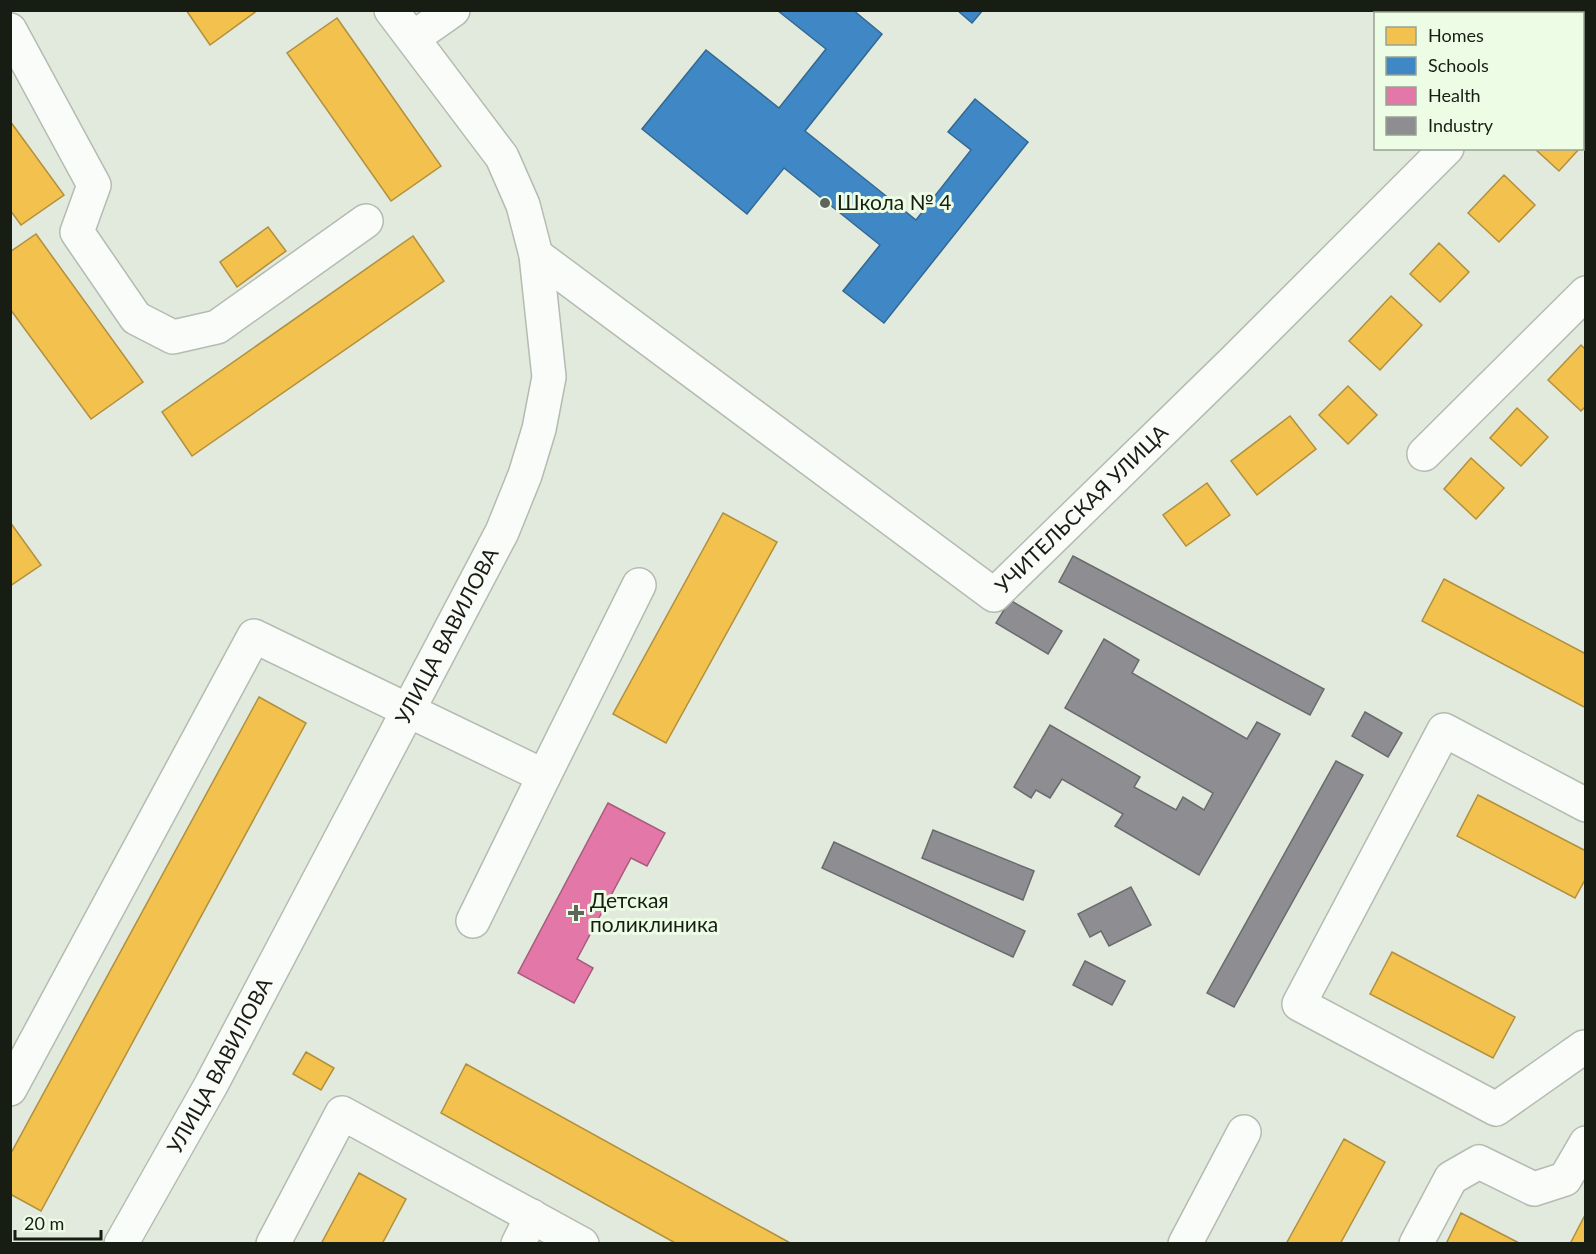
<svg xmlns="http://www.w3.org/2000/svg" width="1596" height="1254" font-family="Lato,sans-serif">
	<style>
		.homes { fill: #f2c14e; stroke: #b1903d; stroke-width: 1.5 }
		.schools { fill: #3f88c5; stroke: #336890; stroke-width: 1.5 }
		.health { fill: #e377a8; stroke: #a65c7c; stroke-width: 1.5 }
		.industry { fill: #8d8d92; stroke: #6a6b6c; stroke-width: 1.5 }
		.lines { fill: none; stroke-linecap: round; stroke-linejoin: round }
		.minor-casing { stroke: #b4bcb1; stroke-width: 36 }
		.minor { stroke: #fafcfa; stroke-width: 33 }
		.poi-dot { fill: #5e655a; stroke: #edfde5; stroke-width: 2 }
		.labels { text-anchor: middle; stroke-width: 6; stroke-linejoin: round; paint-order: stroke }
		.poi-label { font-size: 21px; fill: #181d14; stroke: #edfde5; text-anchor: start }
		.street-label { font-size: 21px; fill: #181d14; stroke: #edfde5 }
	</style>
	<rect width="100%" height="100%" fill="#e1eadd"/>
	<path class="homes" d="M186 10H258L210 45Z
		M337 18 441 166 391 201 287 53Z
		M10 121 64 195 21 225 10 210Z
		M1534 148H1580L1559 171Z
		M1504 175 1535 205 1499 242 1468 213Z
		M268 227 286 251 237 287 220 262Z
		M36 234 143 382 91 419 10 309V252Z
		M413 236 444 281 192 456 162 412Z
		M1439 243 1469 272 1440 302 1410 274Z
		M1391 296 1422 325 1380 370 1349 341Z
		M1581 345 1586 350V406L1581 411 1548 380Z
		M1348 386 1377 415 1348 444 1319 415Z
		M1517 408 1548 437 1521 466 1490 438Z
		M1290 416 1316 449 1257 495 1231 461Z
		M1471 458 1504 488 1476 519 1444 489Z
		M1207 483 1230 515 1186 546 1163 515Z
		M723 513 777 542 666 743 613 714Z
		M10 522 41 565 10 586Z
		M1444 579 1586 654V708L1422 621Z
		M259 697 306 723 41 1211 10 1194V1155Z
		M1478 795 1586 851V878L1575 898 1457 836Z
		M1392 952 1515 1017 1493 1058 1370 994Z
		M306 1052 334 1068 321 1090 293 1074Z
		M466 1064 792 1244H677L441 1113Z
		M1344 1139 1385 1162 1340 1244H1286Z
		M359 1173 406 1199 382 1244H321Z
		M1461 1213 1521 1244H1446Z
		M1586 1213V1244H1570Z"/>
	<path class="schools" d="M777 10H853L882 34 805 131 916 220 971 150 948 132 975 99 1028 142 884 323 843 291 880 245 784 168 747 214 642 129 706 50 779 108 826 49Z
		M957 10H983L972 23Z"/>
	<path class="health" d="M608 803 665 833 647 866 631 858 577 959 593 968 574 1003 518 973Z"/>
	<path class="industry" d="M1073 556 1324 689 1310 715 1059 582Z
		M1010 600 1062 631 1048 654 996 623Z
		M1104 639 1139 660 1132 673 1247 739 1257 722 1280 734 1199 875 1115 826 1123 814 1062 779 1050 798 1036 790 1031 798 1014 787 1050 725 1140 777 1134 787 1176 810 1183 797 1204 810 1213 793 1065 708Z
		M1365 712 1402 733 1388 757 1352 736Z
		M1336 761 1363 775 1234 1007 1207 993Z
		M933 830 1034 871 1023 900 922 858Z
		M834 842 1025 931 1013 957 822 868Z
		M1131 887 1151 925 1109 946 1101 931 1090 937 1078 914Z
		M1085 961 1125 981 1112 1005 1073 985Z"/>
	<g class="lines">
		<defs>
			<g id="minor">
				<path d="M1582 14 1585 10"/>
				<path d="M10 30 94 185 77 232 136 318 173 337 217 327 366 221"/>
				<path d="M413 38 453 10"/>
				<path id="s1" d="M536 255 994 595 1235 360 1447 148"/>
				<path d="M1424 454 1586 293"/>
				<path d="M544 776 639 585"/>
				<path d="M1584 1047 1496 1109 1299 1004 1444 730 1586 805"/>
				<path d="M10 1089 254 636 544 776 473 921"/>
				<path id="s2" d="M121 1244 211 1085 502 532 525 475 539 429 549 377 536 255 523 205 502 157 391 10"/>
				<path d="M273 1244 342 1113 582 1244"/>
				<path d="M518 1244 532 1216"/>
				<path d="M1185 1244 1244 1132"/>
				<path d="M1416 1244 1451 1178 1479 1162 1534 1189 1565 1179 1586 1143"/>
			</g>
		</defs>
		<use href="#minor" class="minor-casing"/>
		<use href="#minor" class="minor"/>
	</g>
	<g class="poi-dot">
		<circle cx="825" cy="203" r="6"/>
		<path d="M573 904h6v6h6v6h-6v6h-6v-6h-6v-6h6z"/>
	</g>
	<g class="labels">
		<g class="poi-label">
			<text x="837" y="210">Школа № 4</text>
			<text x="590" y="908">Детская<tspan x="590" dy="24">поликлиника</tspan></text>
		</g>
		<g class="street-label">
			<text dy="7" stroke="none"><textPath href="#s1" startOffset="693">УЧИТЕЛЬСКАЯ УЛИЦА</textPath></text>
			<text dy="7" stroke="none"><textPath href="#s2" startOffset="690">УЛИЦА ВАВИЛОВА</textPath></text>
			<text dy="7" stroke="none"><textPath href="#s2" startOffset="204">УЛИЦА ВАВИЛОВА</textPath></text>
		</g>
	</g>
	<rect width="1596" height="1254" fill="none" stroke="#181d14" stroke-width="24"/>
	<rect x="1374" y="12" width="210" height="138" fill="#edfde5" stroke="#98a391" stroke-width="1.5"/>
	<rect x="1386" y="27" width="30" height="18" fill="#f2c14e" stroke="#98a391" stroke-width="1.5"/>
	<text x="1428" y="42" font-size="18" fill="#181d14">Homes</text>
	<rect x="1386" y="57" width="30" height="18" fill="#3f88c5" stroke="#98a391" stroke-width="1.5"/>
	<text x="1428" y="72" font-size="18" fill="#181d14">Schools</text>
	<rect x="1386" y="87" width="30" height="18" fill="#e377a8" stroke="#98a391" stroke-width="1.5"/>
	<text x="1428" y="102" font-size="18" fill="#181d14">Health</text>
	<rect x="1386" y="117" width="30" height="18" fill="#8d8d92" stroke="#98a391" stroke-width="1.5"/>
	<text x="1428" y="132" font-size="18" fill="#181d14">Industry</text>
	<path d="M15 1230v9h86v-9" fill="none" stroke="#181d14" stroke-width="3"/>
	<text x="24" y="1230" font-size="18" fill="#181d14" stroke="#edfde5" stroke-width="4.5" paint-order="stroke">20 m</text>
</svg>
